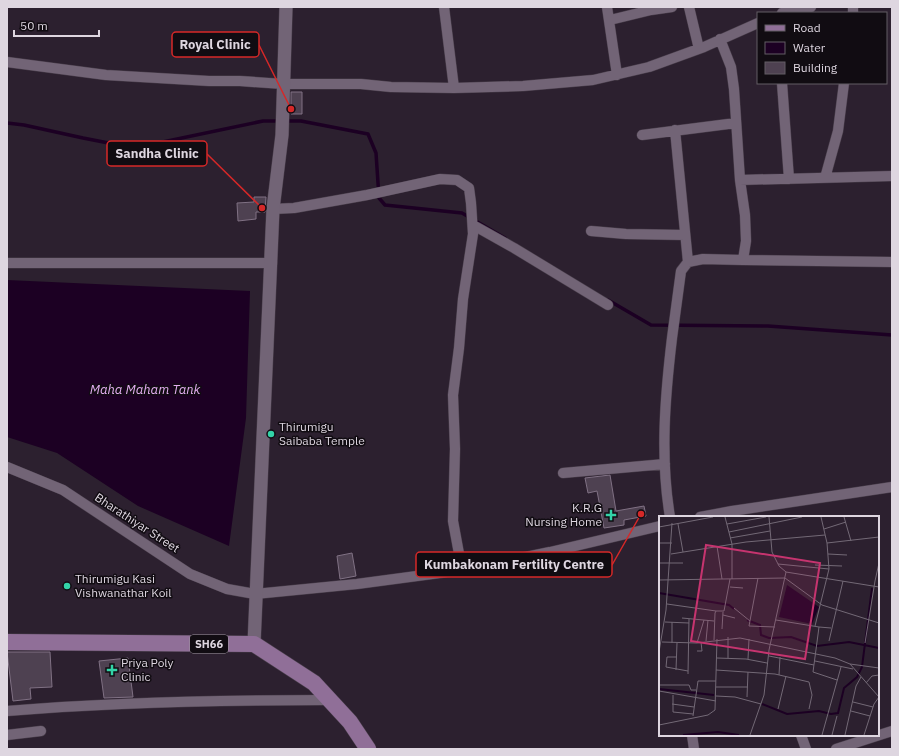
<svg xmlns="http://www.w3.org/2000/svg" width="899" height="756" font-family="'IBM Plex Sans',sans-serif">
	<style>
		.water { fill: #1c0023 }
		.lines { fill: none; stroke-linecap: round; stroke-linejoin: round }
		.stream { stroke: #1c0023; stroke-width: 3.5 }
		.building { fill: #4e4151; stroke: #807184 }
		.minor-casing { stroke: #493e4b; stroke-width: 11 }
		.tertiary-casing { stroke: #493e4b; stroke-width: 14 }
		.primary-casing { stroke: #493e4b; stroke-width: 17 }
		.minor { stroke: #726476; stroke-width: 10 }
		.tertiary { stroke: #726476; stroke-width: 13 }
		.primary { stroke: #906f98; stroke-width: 16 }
		.poi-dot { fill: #33d4a8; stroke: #110c12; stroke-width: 1.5 }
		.labels { text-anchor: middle; stroke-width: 3; stroke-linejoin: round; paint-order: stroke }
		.shield { fill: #110c12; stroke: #a099a2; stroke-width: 1 }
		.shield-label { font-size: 11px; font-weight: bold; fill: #ded6e0 }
		.poi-label { font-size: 12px; fill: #ded6e0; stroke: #110c12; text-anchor: start }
		.street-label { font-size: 12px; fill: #ded6e0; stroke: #110c12 }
		.water-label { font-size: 13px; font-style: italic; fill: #e4adf2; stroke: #110c12 }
		.inset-river { fill: none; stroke: #1c0023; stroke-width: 2 }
		.inset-road { fill: none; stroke: #736976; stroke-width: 1 }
		.view { fill: #c6346f; fill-opacity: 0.15; stroke: #c6346f; stroke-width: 2 }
		.inset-edge { fill: none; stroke: #ded6e0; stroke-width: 2 }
		.leader { fill: none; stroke: #d62828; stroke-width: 1.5 }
		.callout-dot { fill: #d62828; stroke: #110c12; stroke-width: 1.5 }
		.callout { fill: #110c12; stroke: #d62828; stroke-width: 1.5 }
		.callout-label { font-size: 13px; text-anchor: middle; font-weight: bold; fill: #ded6e0 }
	</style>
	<rect width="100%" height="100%" fill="#2c202f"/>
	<path class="water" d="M7 280 250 291 246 418 229 546 138 506 57 453 7 437Z"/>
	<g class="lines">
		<path class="stream" d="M285 121H301L368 134 376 153 379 198 385 205 462 213 505 238
			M7 123 24 125 83 138 134 148 263 121H279
			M608 300 651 325 768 326 892 335"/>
	</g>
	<path class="building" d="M291 92H302V114H291Z
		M254 197H266L265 212H256V219L238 221 237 203 254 202Z
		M610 475 616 511 644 506 646 516 624 520V525L604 528 597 491 588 493 585 478Z
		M352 553 356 576 340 579 337 556Z
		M7 652H50L52 687 30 688 31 699 13 701Z
		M128 658 133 697 104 698 99 661Z"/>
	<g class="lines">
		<defs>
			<path id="minor" d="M444 7 454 88
				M607 7 617 75
				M689 7 699 49
				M853 7V13
				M782 13 811 7
				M610 20 651 10 672 7
				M7 62 106 75 209 81H240L283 84H361L391 87 454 88 523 86 593 80 649 67 704 47 758 23
				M782 83 789 179
				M675 130 688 262
				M642 135 736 123
				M825 178 838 131 844 83
				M740 180 892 176
				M273 209 294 208 367 195 440 179 457 180 469 188 471 203 473 234 463 299 459 348 453 395 455 449 453 521 462 570
				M473 225 514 248 608 305
				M591 231 626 234 685 235
				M743 260 892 262
				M7 263H272
				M7 467 63 490 190 574 227 589 255 594 357 584 462 570 550 552 660 526
				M563 473 665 464
				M670 517C660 457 665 397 672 338 675 316 678 293 681 271L688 262 703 259 743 260 746 241 745 215 740 180 734 89 731 67 720 39
				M700 517 732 511 892 487
				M7 711C114 702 222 700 330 700
				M7 735 41 731
				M692 735 694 749
				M801 735 806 749
				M836 749 892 731"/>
			<path id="tertiary" d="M254 644 273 209 282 135 286 7"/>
			<path id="primary" d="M7 642 254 644 314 683 350 722 368 749"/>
		</defs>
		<use href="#minor" class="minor-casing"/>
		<use href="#tertiary" class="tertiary-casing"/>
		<use href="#primary" class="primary-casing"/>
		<use href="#minor" class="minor"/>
		<use href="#tertiary" class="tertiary"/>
		<use href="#primary" class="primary"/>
	</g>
	<g class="poi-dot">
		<circle cx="271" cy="434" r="4"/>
		<path d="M609 509h4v4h4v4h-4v4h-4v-4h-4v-4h4z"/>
		<circle cx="67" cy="586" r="4"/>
		<path d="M110 664h4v4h4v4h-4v4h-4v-4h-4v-4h4z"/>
	</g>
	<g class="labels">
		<rect class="shield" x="190" y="635" width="38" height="18" rx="3"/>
		<g class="shield-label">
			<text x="209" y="648">SH66</text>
		</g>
		<g class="poi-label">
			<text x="279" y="431">Thirumigu<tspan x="279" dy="14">Saibaba Temple</tspan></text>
			<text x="602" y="512" text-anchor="end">K.R.G<tspan x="602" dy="14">Nursing Home</tspan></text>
			<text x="75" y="583">Thirumigu Kasi<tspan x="75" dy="14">Vishwanathar Koil</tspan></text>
			<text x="121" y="667">Priya Poly<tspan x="121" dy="14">Clinic</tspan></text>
		</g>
		<g class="street-label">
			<text transform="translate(137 523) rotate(33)" y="4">Bharathiyar Street</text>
		</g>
		<g class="water-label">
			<text x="145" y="394">Maha Maham Tank</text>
		</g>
	</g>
	<g transform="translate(659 516)">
		<rect width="220" height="220" fill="#2c202f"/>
		<path d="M128 69 160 91 153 108 120 101Z" fill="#1c0023"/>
		<path class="inset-river" d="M0 77 70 89 75 93M88 104 101 109 102 119 110 122 132 121 158 130 190 126 220 132M0 173 55 179M103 188 128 198 160 195 172 198 179 197 185 172 198 161 203 151 213 72M24 219 59 216 80 219"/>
		<path class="inset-road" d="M66 1 73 28V63M110 1 113 36 120 50 127 56 220 71M185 1 192 25M19 8 24 36M68 8 107 1M0 11 54 1M165 13 187 6M70 16 143 1M71 22 111 15M0 27H13M168 27 220 21M58 30 63 63M12 38 87 26 166 19M169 38 188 39M0 47H24M119 48 170 53M156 49 183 50M99 62 90 110 116 111M0 64 126 62 163 89 220 107M216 65 220 47M71 71 84 72M8 88 57 95M75 92 91 105M64 99 76 102M23 102 55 105M117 104 160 111 154 156 178 164M6 106 30 107M156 110 170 53 168 27 162 1M160 111 172 112M63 113 64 96M55 124 56 97 57 95H65L71 63M47 125 49 104M170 125 184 65M3 126 38 127 81 122 176 142 191 148 220 181M13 127V106M38 127 45 104M206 127 216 65M38 135H43L42 126M0 136 7 94 13 7M110 140 155 149M18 141H8L7 151 29 155M58 142 87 143 108 147M69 142V121M89 143 90 123M156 145 194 153M191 148 220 152M17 154 18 127M57 154 116 158 150 166 153 179 150 193M29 158 30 103M120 159 121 141M207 167 213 160 220 159M0 169H30L32 174H37M57 171H89M0 175 57 185M14 179V196L34 198M57 180 76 181 102 188M88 181 89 156M194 186 214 191M13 188 35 191M119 193 127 160M192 195 211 200M34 200 39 165H57M0 209 49 199 56 194 58 123M91 219 105 179 110 134 127 56M163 219 182 151M173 219 178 200M186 219 197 170 202 161M205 219 215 188 220 181"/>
		<path class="view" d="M47 29 161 47 146 143 32 125Z"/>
		<rect width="220" height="220" class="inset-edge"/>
	</g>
	<path class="leader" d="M291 109L259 45M262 208L207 154M641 514L612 565"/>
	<g class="callout-dot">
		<circle cx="291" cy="109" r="4"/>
		<circle cx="262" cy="208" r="4"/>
		<circle cx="641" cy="514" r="4"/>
	</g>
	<g class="callout">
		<rect x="172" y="32" width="87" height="25" rx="4"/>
		<rect x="107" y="141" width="100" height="25" rx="4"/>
		<rect x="416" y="552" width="196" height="25" rx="4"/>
	</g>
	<g class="callout-label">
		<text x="215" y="49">Royal Clinic</text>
		<text x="157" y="158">Sandha Clinic</text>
		<text x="514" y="569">Kumbakonam Fertility Centre</text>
	</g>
	<rect width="899" height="756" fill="none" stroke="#ded6e0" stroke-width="16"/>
	<rect x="757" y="12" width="130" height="72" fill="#110c12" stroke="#635d64"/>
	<rect x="765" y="25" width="20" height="6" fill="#906f98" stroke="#635d64"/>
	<text x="793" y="32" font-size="12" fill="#ded6e0">Road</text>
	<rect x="765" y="42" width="20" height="12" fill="#1c0023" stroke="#635d64"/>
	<text x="793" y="52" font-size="12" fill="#ded6e0">Water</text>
	<rect x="765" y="62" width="20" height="12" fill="#4e4151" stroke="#635d64"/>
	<text x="793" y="72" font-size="12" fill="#ded6e0">Building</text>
	<path d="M14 30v6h85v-6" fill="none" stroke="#ded6e0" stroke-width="2"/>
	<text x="20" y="30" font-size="12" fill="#ded6e0" stroke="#110c12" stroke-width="3" paint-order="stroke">50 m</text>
</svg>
